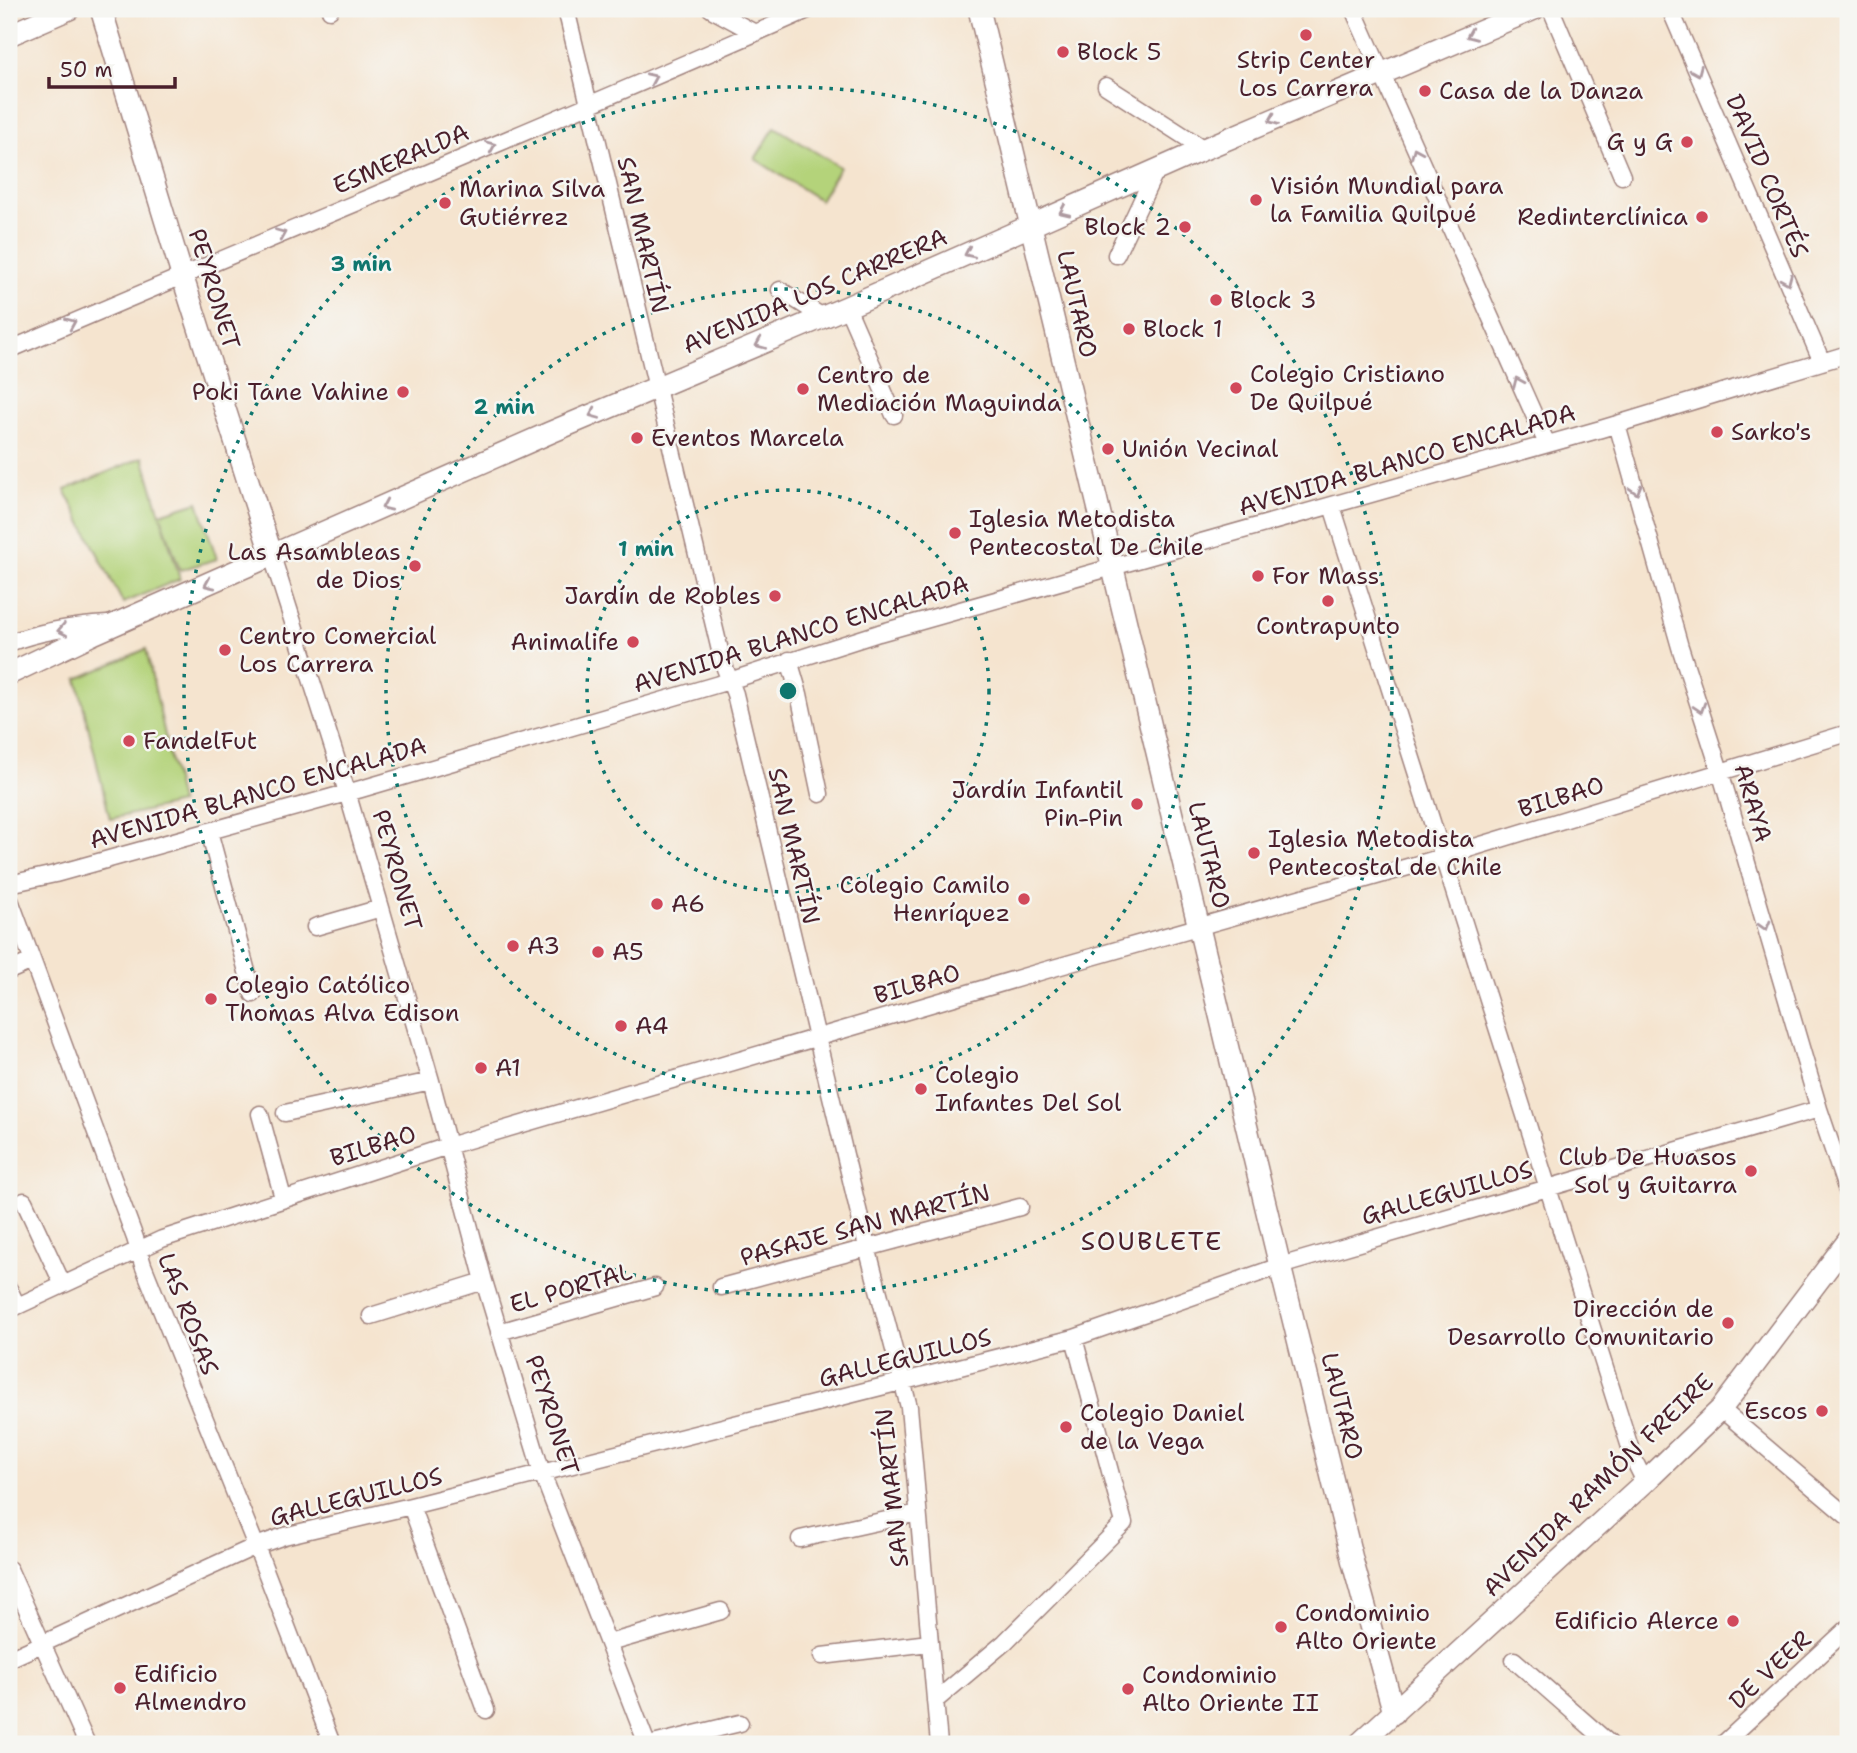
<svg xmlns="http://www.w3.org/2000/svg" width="1857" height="1753" font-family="'Shantell Sans',sans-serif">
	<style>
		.green { fill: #b4d37a; stroke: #7f7952; stroke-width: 2 }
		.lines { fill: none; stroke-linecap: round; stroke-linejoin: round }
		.minor-casing { stroke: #a0827d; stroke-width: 19 }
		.major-casing { stroke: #a0827d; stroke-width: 24 }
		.minor { stroke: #fff; stroke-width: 16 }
		.major { stroke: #fff; stroke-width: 21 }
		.oneway { stroke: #ae9aa0 }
		.ring { fill: none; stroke: #0f766e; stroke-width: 3.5; stroke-dasharray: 3.5 7 }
		.poi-dot { fill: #d1495b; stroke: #f6f6f2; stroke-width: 2.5 }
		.labels { text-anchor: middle; stroke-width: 5; stroke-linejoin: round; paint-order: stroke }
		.poi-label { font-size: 24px; fill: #4a1f2b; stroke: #f6f6f2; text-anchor: start }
		.street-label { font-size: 24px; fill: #4a1f2b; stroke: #f6f6f2 }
		.neighbourhood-label { font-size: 26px; letter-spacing: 2px; fill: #4a1f2b; stroke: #f6f6f2 }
		.centre { fill: #0f766e; stroke: #f6f6f2; stroke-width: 3.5 }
		.ring-label { font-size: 21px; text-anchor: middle; font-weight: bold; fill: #0f766e; stroke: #f6f6f2; stroke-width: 5; stroke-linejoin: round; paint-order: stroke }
	</style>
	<rect width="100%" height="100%" fill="#f6f6f2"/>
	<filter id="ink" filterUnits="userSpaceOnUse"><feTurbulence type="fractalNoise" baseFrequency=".0143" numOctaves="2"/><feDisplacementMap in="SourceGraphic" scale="14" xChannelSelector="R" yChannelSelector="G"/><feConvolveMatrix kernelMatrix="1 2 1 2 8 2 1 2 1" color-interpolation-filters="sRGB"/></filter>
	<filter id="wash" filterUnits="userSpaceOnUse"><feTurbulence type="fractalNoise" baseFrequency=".00686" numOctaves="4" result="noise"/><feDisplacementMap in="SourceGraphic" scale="28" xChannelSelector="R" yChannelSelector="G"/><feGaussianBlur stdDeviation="1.57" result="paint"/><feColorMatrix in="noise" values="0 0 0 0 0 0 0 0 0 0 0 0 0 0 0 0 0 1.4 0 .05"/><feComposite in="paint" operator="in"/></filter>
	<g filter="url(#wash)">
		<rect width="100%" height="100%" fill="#f5e4cf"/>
		<path class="green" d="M775 127 840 167 820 200 755 159Z
			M143 457 160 514 198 502 217 559 180 570 161 516 180 579 123 603 65 490Z
			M146 649 180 803 110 819 77 679Z"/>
	</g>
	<g filter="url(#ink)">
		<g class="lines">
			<defs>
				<path id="minor" d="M330 9V10
					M566 9 723 663 735 694 867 1247 909 1407 939 1744
					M711 9 755 33
					M1353 9 1547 444
					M1551 9 1622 176
					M1670 9 1822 362
					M1106 86 1204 149
					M1116 255 1156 170
					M780 290 823 317
					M847 307 894 415
					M9 350C275 235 544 127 810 9
					M1617 424 1680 647 1720 771 1819 1109 1848 1194
					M1332 506 1634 1460 1645 1482
					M272 556 347 792 381 908 431 1081 484 1281 542 1473 647 1744
					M9 643C40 631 75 626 108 624
					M789 660 799 694 820 794
					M209 831 253 994
					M9 884 55 874 361 789 729 681 879 633 1601 429 1848 354
					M9 897 135 1238 143 1265 256 1546 332 1744
					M315 927 381 908
					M9 971 32 961
					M285 1113 431 1081
					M260 1114 283 1198
					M24 1201 63 1285
					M721 1287 1020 1207
					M9 1289 17 1306
					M9 1310 162 1239 448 1146 1043 971 1429 861 1848 733
					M371 1316 484 1281
					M499 1332 655 1287
					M1721 1409 1848 1517
					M411 1506 486 1710
					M800 1539 918 1513
					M9 1569 87 1744
					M609 1643 721 1611
					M822 1656 929 1643
					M9 1659 256 1546 284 1536 411 1506 1074 1338 1280 1266 1819 1109
					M1514 1660 1610 1744
					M935 1701 1005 1642 1124 1523 1074 1338
					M653 1744 740 1723
					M1723 1744 1848 1628"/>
				<path id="major" d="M101 9 182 275 272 556
					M979 9 1280 1266 1353 1563 1394 1713
					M9 35 69 9
					M9 674 93 634 549 433 847 307 1204 149 1534 9
					M1359 1744 1645 1482 1721 1409 1848 1241"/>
			</defs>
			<use href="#minor" class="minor-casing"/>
			<use href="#major" class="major-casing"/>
			<use href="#minor" class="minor"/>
			<use href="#major" class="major"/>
		</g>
		<defs><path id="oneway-chevron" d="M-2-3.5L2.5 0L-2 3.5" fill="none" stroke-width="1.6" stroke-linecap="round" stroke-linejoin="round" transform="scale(1.75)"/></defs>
		<g class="oneway">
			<use href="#oneway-chevron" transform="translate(1471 35) rotate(157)"/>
			<use href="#oneway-chevron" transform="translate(1697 71) rotate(67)"/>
			<use href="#oneway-chevron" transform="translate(652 78) rotate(-24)"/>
			<use href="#oneway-chevron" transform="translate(1273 120) rotate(158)"/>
			<use href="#oneway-chevron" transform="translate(491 146) rotate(-23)"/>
			<use href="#oneway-chevron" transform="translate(1416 152) rotate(-114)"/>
			<use href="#oneway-chevron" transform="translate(1064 211) rotate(156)"/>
			<use href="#oneway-chevron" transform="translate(281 234) rotate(-23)"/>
			<use href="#oneway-chevron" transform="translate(969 253) rotate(156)"/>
			<use href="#oneway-chevron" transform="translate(1787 280) rotate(67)"/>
			<use href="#oneway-chevron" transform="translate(71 323) rotate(-23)"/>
			<use href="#oneway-chevron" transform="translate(760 344) rotate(157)"/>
			<use href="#oneway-chevron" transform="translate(1518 382) rotate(-114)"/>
			<use href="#oneway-chevron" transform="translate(594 414) rotate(157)"/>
			<use href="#oneway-chevron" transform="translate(1636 490) rotate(74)"/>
			<use href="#oneway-chevron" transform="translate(386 506) rotate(156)"/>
			<use href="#oneway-chevron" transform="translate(209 584) rotate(156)"/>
			<use href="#oneway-chevron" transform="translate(62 630) rotate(169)"/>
			<use href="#oneway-chevron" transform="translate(1700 708) rotate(72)"/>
			<use href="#oneway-chevron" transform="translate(1765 926) rotate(74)"/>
		</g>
	</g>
	<g class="ring">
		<circle cx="788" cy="691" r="201"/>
		<circle cx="788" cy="691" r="402"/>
		<circle cx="788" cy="691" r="604"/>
	</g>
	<g class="poi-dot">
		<circle cx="1306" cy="35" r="7"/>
		<circle cx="1063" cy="52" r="7"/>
		<circle cx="1425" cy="91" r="7"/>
		<circle cx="1687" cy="142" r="7"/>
		<circle cx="1256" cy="200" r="7"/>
		<circle cx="445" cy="203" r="7"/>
		<circle cx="1702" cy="217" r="7"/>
		<circle cx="1185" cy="227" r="7"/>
		<circle cx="1216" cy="300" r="7"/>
		<circle cx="1129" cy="329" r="7"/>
		<circle cx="1236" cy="388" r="7"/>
		<circle cx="803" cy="389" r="7"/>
		<circle cx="403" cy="392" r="7"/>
		<circle cx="1717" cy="432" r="7"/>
		<circle cx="637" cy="438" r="7"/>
		<circle cx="1108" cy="449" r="7"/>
		<circle cx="955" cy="533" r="7"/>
		<circle cx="415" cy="566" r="7"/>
		<circle cx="1258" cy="576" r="7"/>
		<circle cx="775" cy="596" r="7"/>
		<circle cx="1328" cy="601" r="7"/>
		<circle cx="633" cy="642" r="7"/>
		<circle cx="225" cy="650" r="7"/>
		<circle cx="129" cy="741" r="7"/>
		<circle cx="1137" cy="804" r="7"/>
		<circle cx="1254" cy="853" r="7"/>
		<circle cx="1024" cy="899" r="7"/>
		<circle cx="657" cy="904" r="7"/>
		<circle cx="513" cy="946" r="7"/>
		<circle cx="598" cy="952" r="7"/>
		<circle cx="211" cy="999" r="7"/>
		<circle cx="621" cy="1026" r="7"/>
		<circle cx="481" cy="1068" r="7"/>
		<circle cx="921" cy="1089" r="7"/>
		<circle cx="1751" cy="1171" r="7"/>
		<circle cx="1728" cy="1323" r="7"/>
		<circle cx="1822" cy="1411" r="7"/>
		<circle cx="1066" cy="1427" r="7"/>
		<circle cx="1733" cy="1621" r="7"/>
		<circle cx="1281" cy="1627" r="7"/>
		<circle cx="120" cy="1688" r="7"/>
		<circle cx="1128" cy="1689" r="7"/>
	</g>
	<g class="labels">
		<g class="poi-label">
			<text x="1077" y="60">Block 5</text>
			<text x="1306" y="68" text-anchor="middle">Strip Center<tspan x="1306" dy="28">Los Carrera</tspan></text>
			<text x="1439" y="99">Casa de la Danza</text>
			<text x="1673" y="150" text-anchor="end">G y G</text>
			<text x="1270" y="194">Visión Mundial para<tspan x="1270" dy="28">la Familia Quilpué</tspan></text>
			<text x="459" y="197">Marina Silva<tspan x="459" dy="28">Gutiérrez</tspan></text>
			<text x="1688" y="225" text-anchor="end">Redinterclínica</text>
			<text x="1171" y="235" text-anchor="end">Block 2</text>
			<text x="1230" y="308">Block 3</text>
			<text x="1143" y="337">Block 1</text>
			<text x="1250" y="382">Colegio Cristiano<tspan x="1250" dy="28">De Quilpué</tspan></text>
			<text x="817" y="383">Centro de<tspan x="817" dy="28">Mediación Maguinda</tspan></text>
			<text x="389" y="400" text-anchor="end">Poki Tane Vahine</text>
			<text x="1731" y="440">Sarko's</text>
			<text x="651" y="446">Eventos Marcela</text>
			<text x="1122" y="457">Unión Vecinal</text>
			<text x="969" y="527">Iglesia Metodista<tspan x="969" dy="28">Pentecostal De Chile</tspan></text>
			<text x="401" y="560" text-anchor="end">Las Asambleas<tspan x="401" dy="28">de Dios</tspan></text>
			<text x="1272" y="584">For Mass</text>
			<text x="761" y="604" text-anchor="end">Jardín de Robles</text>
			<text x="1328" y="634" text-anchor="middle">Contrapunto</text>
			<text x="239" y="644">Centro Comercial<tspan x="239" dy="28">Los Carrera</tspan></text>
			<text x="619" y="650" text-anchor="end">Animalife</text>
			<text x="143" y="749">FandelFut</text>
			<text x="1123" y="798" text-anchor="end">Jardín Infantil<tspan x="1123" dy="28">Pin-Pin</tspan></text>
			<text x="1268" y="847">Iglesia Metodista<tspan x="1268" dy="28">Pentecostal de Chile</tspan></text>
			<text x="1010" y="893" text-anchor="end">Colegio Camilo<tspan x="1010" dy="28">Henríquez</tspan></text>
			<text x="671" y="912">A6</text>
			<text x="527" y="954">A3</text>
			<text x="612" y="960">A5</text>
			<text x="225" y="993">Colegio Católico<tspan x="225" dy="28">Thomas Alva Edison</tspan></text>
			<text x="635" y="1034">A4</text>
			<text x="495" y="1076">A1</text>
			<text x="935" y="1083">Colegio<tspan x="935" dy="28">Infantes Del Sol</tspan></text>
			<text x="1737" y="1165" text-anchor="end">Club De Huasos<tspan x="1737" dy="28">Sol y Guitarra</tspan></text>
			<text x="1714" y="1317" text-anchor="end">Dirección de<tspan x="1714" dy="28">Desarrollo Comunitario</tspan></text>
			<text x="1808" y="1419" text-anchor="end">Escos</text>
			<text x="1080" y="1421">Colegio Daniel<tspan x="1080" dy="28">de la Vega</tspan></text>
			<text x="1295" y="1621">Condominio<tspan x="1295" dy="28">Alto Oriente</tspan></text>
			<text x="1719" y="1629" text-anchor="end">Edificio Alerce</text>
			<text x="134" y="1682">Edificio<tspan x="134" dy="28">Almendro</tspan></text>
			<text x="1142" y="1683">Condominio<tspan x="1142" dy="28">Alto Oriente II</tspan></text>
		</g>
		<g class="street-label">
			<text transform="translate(401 159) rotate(-23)" y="8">ESMERALDA</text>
			<text transform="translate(1767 176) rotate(67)" y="8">DAVID CORTÉS</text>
			<text transform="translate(643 235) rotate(77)" y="8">SAN MARTÍN</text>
			<text transform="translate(214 289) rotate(73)" y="8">PEYRONET</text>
			<text transform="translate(815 291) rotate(-23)" y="8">AVENIDA LOS CARRERA</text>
			<text transform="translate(1077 304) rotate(77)" y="8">LAUTARO</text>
			<text transform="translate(1407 460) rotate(-16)" y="8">AVENIDA BLANCO ENCALADA</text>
			<text transform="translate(801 634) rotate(-17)" y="8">AVENIDA BLANCO ENCALADA</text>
			<text transform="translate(258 793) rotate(-16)" y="8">AVENIDA BLANCO ENCALADA</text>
			<text transform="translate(1561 797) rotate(-17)" y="8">BILBAO</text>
			<text transform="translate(1753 803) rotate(74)" y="8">ARAYA</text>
			<text transform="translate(794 846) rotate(77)" y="8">SAN MARTÍN</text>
			<text transform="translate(1209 855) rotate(76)" y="8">LAUTARO</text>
			<text transform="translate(397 870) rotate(74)" y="8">PEYRONET</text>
			<text transform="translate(917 984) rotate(-16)" y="8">BILBAO</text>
			<text transform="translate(373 1146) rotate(-17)" y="8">BILBAO</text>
			<text transform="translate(1447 1193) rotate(-16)" y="8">GALLEGUILLOS</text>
			<text transform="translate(865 1225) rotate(-15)" y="8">PASAJE SAN MARTÍN</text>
			<text transform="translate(571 1288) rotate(-16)" y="8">EL PORTAL</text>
			<text transform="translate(188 1314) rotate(69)" y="8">LAS ROSAS</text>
			<text transform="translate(905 1358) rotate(-14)" y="8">GALLEGUILLOS</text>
			<text transform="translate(1342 1406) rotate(76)" y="8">LAUTARO</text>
			<text transform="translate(552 1415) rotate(72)" y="8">PEYRONET</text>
			<text transform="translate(1598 1485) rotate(-44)" y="8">AVENIDA RAMÓN FREIRE</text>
			<text transform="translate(892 1488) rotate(-96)" y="8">SAN MARTÍN</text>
			<text transform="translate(356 1497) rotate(-14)" y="8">GALLEGUILLOS</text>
			<text transform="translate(1770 1670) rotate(-43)" y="8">DE VEER</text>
		</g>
		<g class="neighbourhood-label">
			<text x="1152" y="1250">SOUBLETE</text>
		</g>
	</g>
	<circle cx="788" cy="691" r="10" class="centre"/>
	<g class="ring-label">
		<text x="361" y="271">3 min</text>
		<text x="504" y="414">2 min</text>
		<text x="646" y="556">1 min</text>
	</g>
	<rect width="1857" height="1753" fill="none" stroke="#f6f6f2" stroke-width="35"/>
	<path d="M49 77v10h126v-10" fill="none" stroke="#4a1f2b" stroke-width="3.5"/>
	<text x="60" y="77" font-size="21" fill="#4a1f2b" stroke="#f6f6f2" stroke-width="5" paint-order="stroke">50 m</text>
</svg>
